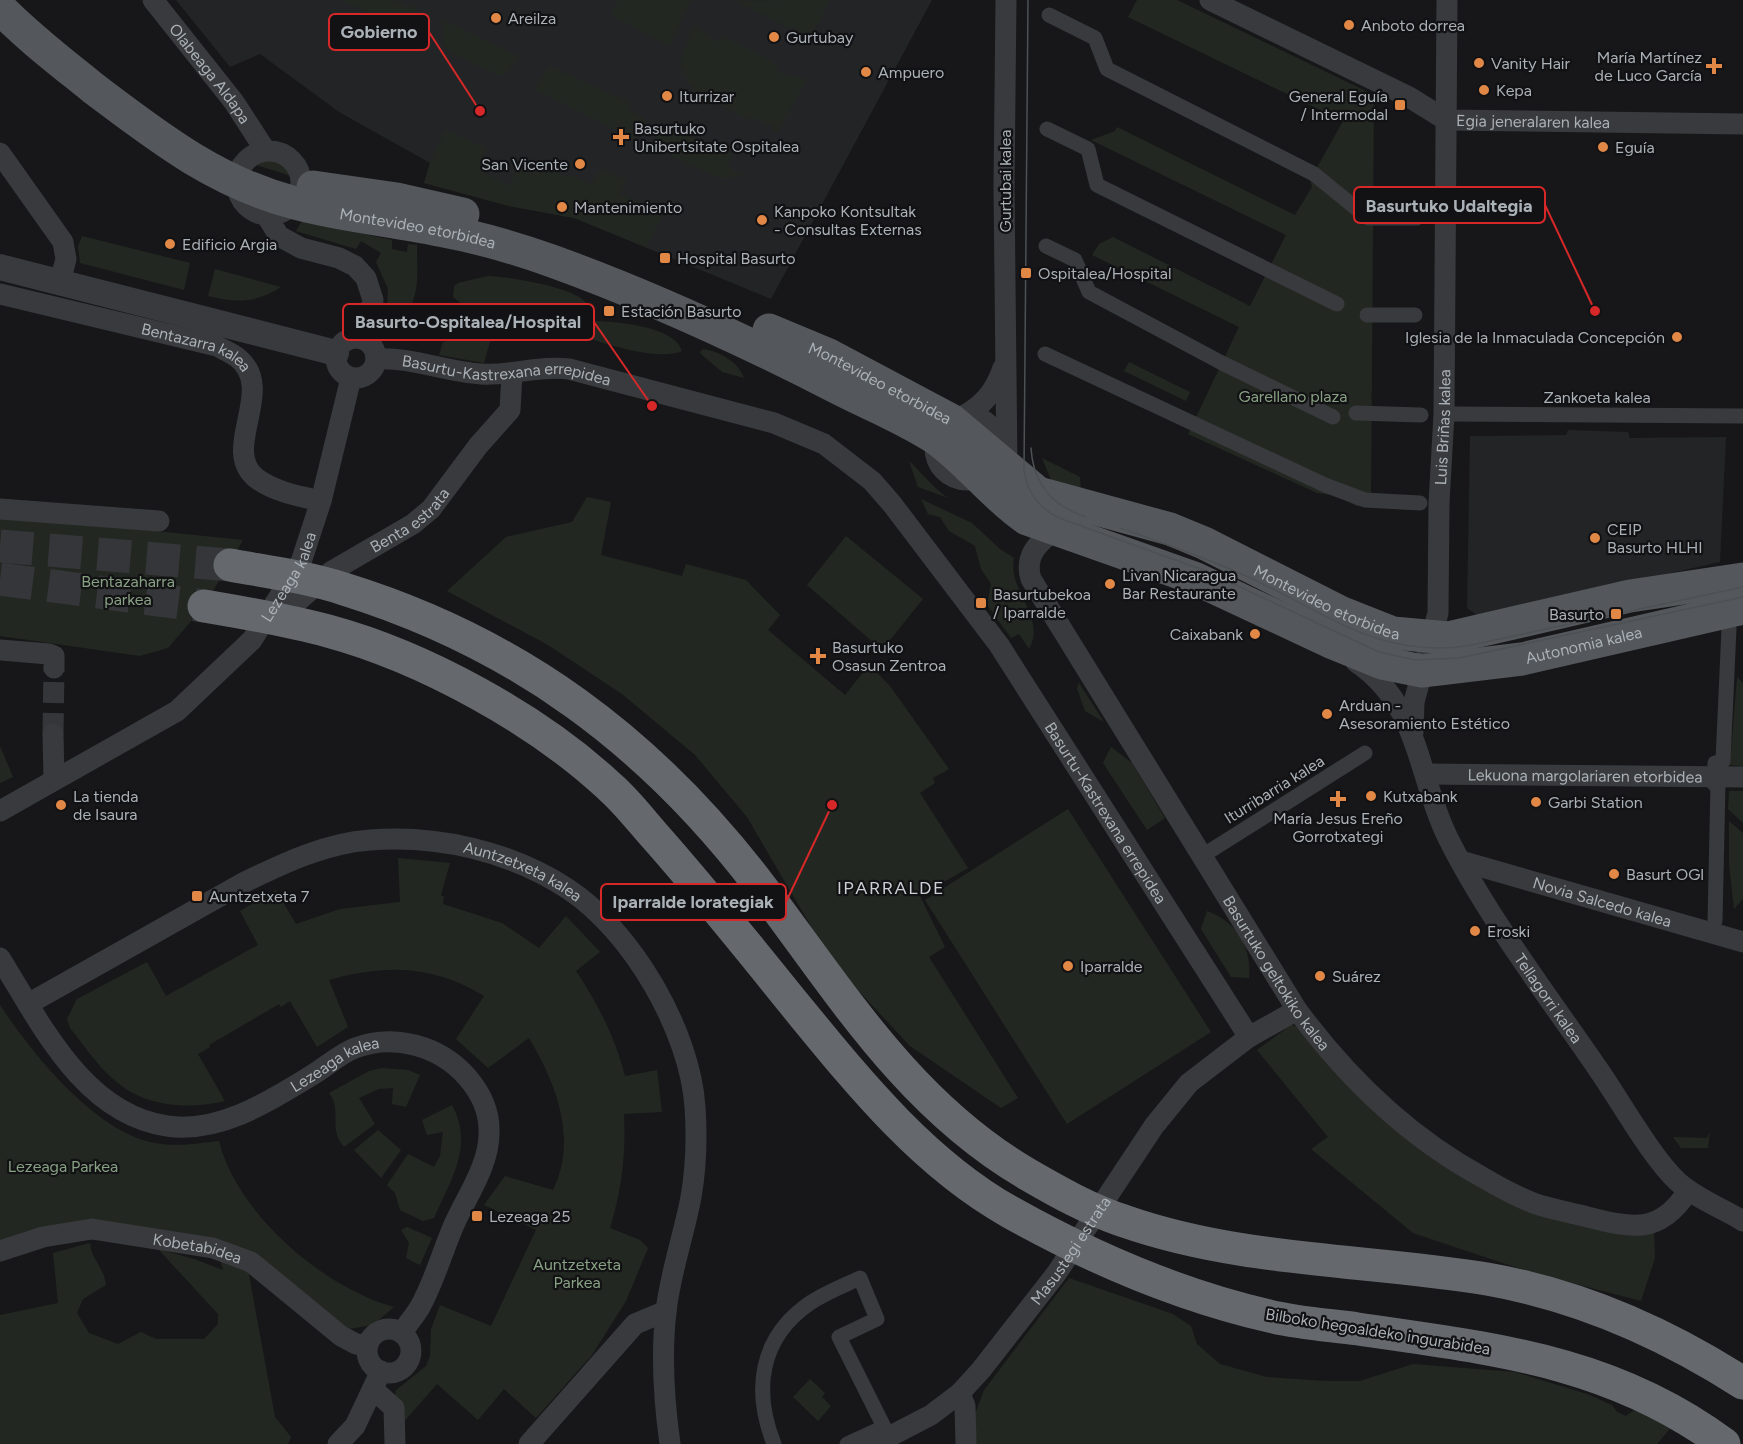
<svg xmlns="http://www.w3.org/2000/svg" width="1743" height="1444" font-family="Figtree,sans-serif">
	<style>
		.built { fill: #232425 }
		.green { fill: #222821 }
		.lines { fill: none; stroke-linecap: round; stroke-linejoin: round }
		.minor-tunnel { stroke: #343639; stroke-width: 21; stroke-dasharray: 21 10; stroke-linecap: butt }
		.motorway-tunnel { stroke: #343639; stroke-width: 33; stroke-dasharray: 33 16; stroke-linecap: butt }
		.pedestrian { stroke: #383a3d; stroke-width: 15 }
		.minor { stroke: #383a3d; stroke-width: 21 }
		.tertiary { stroke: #383a3d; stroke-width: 26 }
		.primary { stroke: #54585c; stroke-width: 33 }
		.motorway { stroke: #65696e; stroke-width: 33 }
		.tram { stroke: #4d5154; stroke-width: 1.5 }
		.poi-dot { fill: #e18846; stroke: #121214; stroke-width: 2 }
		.labels { text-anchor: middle; stroke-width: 4.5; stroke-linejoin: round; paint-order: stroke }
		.poi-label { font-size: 16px; fill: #aab1b7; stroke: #121214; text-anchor: start }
		.street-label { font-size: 16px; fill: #aab1b7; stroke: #121214 }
		.park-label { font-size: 16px; fill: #88a083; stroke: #121214 }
		.neighbourhood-label { font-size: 18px; letter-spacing: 1.5px; fill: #cbcfd4; stroke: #121214 }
		.leader { fill: none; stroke: #d62828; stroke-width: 2 }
		.callout-dot { fill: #d62828; stroke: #121214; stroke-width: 2 }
		.callout { fill: #121214; stroke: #d62828; stroke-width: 2 }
		.callout-label { font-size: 18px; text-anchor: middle; font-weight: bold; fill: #aab1b7 }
	</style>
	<rect width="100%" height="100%" fill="#171719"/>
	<path class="built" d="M176 0H932L771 299 574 218 509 206 424 183 430 163 339 112 260 54 230 67Z
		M1568 430 1628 432 1630 438 1726 437 1720 562 1478 616 1467 608 1470 436 1566 435Z"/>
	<path class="green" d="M341 0H394L409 8V4L416 7 410 34Z
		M618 0H691L669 46 611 15Z
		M829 0 811 38 793 25 791 29 736 1Z
		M1137 0H1177L1374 95 1371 493 1367 506H1356L1338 496 1317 493 1188 434 1239 327 1092 255 1099 244 1113 237 1250 306 1286 235 1091 140 1115 131 1117 127 1295 215 1312 187 1310 180 1343 121 1128 17Z
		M443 20 520 57 507 73 498 75 448 51 444 44Z
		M694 26 719 42 723 37 773 62 778 71 783 74 807 79 777 133 772 130 774 127 754 117 752 121 693 91 694 87 686 83 688 79 680 63Z
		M549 66 630 103 627 109 646 120 635 139 535 89Z
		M663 125 731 154 728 163 732 171 747 173 722 179 652 147Z
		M445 130 486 148 479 164 487 168 485 174 509 186 522 159 567 177 569 174 592 185 600 169 626 180 620 194 663 213 646 247 574 218 509 206 424 183 430 163Z
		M263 158 281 161 291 176 253 164Z
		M302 221 392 240V249L407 252 408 244 417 245C417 274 421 298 401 322L386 323 388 289 376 262 381 253 361 241 356 249 296 231Z
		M82 236 190 263 184 290 80 263 78 247Z
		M215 269 281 287C256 303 237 303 208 296Z
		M488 276C508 277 578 287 588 305L571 308 477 309 463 305 453 297 454 286 458 283Z
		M563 321C588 319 674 321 682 351 656 363 588 339 562 328L560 323Z
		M486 334 492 335 484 363 439 355 443 342Z
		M703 349C719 351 739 362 744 378L722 372 702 355 700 352Z
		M1129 362 1190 392 1186 401 1124 371Z
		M1042 458 1080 477 1081 492 1052 482Z
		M909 461C923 474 932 487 948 498L918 487Z
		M587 497 611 502 601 555 682 576 686 564 746 580 780 615 768 630 845 695 869 665 890 686 949 769 933 778 935 783 920 793 968 868 920 896 945 947 929 957 1018 1098 1001 1108 910 1046 855 987 819 940 747 817 695 755 622 694 548 645 447 591 506 537 572 522Z
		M921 499 972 523 1000 549 1014 558C1007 591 1047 616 1029 649L1019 634 1011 638 987 605 991 584 981 569 975 546 949 531 940 517 928 514Z
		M0 515 243 540 204 606 168 648 140 656 0 636Z
		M846 536 923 599 882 650 807 585Z
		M1737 677 1743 683V766L1730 765Z
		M1079 683 1104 722 1085 711 1077 688Z
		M0 746 13 777 0 783Z
		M1111 747 1132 763 1165 818 1147 830 1103 763Z
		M1729 791H1743V823L1728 809Z
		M1068 809 1211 1032 1067 1124 925 900Z
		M1729 821 1743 833V899L1734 909 1729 863Z
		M398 858 450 863 441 895 444 897 443 904 502 923 539 948 566 916 600 952 576 971C598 1004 615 1037 625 1076L657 1070 662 1112 624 1114C626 1154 622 1189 610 1228L640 1240 648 1248 626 1301 592 1355 536 1418 504 1389 478 1420 437 1384 400 1426 395 1391 426 1366 430 1356 431 1329 440 1305 491 1326 536 1230 484 1205 505 1176 553 1190C578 1139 556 1083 529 1038L488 1068 456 1039 484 996C433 965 386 964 329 980L348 1027 317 1047 290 1001 281 1007 279 1004 209 1045 210 1047 198 1054 225 1101C186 1110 143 1107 112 1078 96 1064 84 1045 70 1028L67 1019 77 999 147 962 166 996 258 945 240 911 276 890 296 924 340 909 400 902Z
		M1207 911C1237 922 1252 947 1249 978L1231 977 1201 929Z
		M0 1005C31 1052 90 1125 146 1141 170 1148 195 1144 219 1141 237 1214 324 1288 394 1307L373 1325 343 1330 247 1264 275 1417 291 1437 288 1444H0V1315L58 1303 53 1253 90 1243C92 1261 104 1267 106 1285L83 1299 77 1313 89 1333 118 1344 141 1332 156 1339H204L218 1324V1314L158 1249 194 1259 223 1270 216 1243 165 1234 0 1245Z
		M1291 1025 1307 1028 1473 1177 1654 1229 1655 1258 1641 1301 1530 1272 1413 1233 1311 1149 1328 1137 1257 1050Z
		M382 1068 408 1070 420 1075 406 1107 392 1104 393 1088 379 1089 359 1098 375 1124 344 1147C327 1127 343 1111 329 1093L369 1071Z
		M452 1105C474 1145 451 1180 434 1218L423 1221 400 1210 395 1193 387 1185 408 1154 434 1167 440 1156 443 1132 427 1135 422 1120Z
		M378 1130 401 1150 381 1178 354 1150Z
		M1710 1132 1708 1148H1681L1673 1137 1707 1138Z
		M407 1227 432 1238 420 1265 406 1258 409 1243 401 1230Z
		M1069 1278 1173 1314 1191 1326 1197 1344 1220 1364 1267 1377 1325 1381H1360L1413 1364 1515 1372 1587 1394 1612 1405 1617 1412 1626 1416 1634 1410 1674 1424 1657 1444H972L974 1417 984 1390Z
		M810 1379 825 1393 822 1397 831 1406 818 1421 793 1397Z"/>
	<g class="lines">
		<path class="minor-tunnel" d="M53 734 54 668"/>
		<path class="motorway-tunnel" d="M0 546 230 565
			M0 579 204 606"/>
		<path class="pedestrian" d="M1049 15 1095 38 1107 69 1314 174 1368 218H1417
			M1047 129 1088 149 1097 185 1337 304
			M1046 246 1075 260 1089 292 1222 363 1333 417
			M1367 315H1415
			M1045 354 1325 485 1365 500 1420 503
			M1356 413 1421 415
			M1453 414 1743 416
			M1202 856 1365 753
			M1715 921 1718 784H1714L1715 763 1723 761 1729 628
			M774 1444C753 1391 759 1338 810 1303 825 1293 843 1286 860 1278L877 1319 839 1337 884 1427 847 1444"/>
		<g class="minor">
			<path id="s1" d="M153 0 234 102 265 150"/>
			<path d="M1006 0 1004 187 1007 468"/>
			<path id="s2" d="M1210 0 1409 97 1446 120 1743 124"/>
			<circle cx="269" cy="183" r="32"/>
			<path d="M0 153 63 242 66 259 60 282"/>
			<path d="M266 215 279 236 301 248 339 258 355 266 366 278 373 300 363 339"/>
			<path id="s3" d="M0 294 217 346C224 350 232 353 238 358 277 390 220 449 256 478 275 492 298 496 321 501"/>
			<circle cx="356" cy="358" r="20"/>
			<path id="s4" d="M376 359C412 357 446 372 481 374 511 376 540 365 569 369L774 423 824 444 872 481 892 504 999 645 1249 1037"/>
			<path d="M963 416C984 405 995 391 1003 368"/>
			<circle cx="967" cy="448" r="32"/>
			<path d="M0 509 159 521"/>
			<path id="s5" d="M1056 530C1038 542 1024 556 1031 579L1297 1010C1348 1079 1407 1136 1482 1177 1499 1187 1517 1197 1536 1204 1551 1209 1568 1212 1584 1216 1631 1228 1659 1236 1688 1191"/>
			<path id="s6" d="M273 623 332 571 413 524 431 509 478 446 510 410 512 374"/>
			<path d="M0 650 49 654 54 656V668"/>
			<path id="s7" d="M1356 662C1420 705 1417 774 1447 836 1486 915 1548 996 1598 1069 1621 1102 1650 1155 1677 1181 1695 1198 1722 1208 1743 1221"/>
			<path id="s8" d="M1413 733 1414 702 1438 613 1439 503 1444 414 1447 0"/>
			<path d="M53 734 54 779"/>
			<path id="s9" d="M1426 774 1743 777"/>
			<path id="s10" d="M0 811 177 711 252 640 301 562 321 501 351 378"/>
			<path id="s11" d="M1461 861 1743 942"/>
			<path id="s12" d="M0 958C40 1022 83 1114 167 1126 221 1134 273 1099 317 1072 329 1064 342 1053 355 1048 394 1033 440 1046 467 1077 481 1093 490 1113 489 1134 489 1166 465 1199 453 1227 442 1253 434 1282 420 1307 415 1316 407 1324 402 1333"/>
			<path id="s13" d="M28 1004 245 882C284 863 326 843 370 840 438 835 510 851 568 889 632 931 690 1031 695 1107 697 1136 696 1168 691 1197 684 1235 670 1273 666 1312 661 1355 664 1401 670 1444"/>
			<path id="s14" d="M0 1251 43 1237 92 1229 213 1248 251 1262 341 1336 356 1344 368 1345"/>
			<circle cx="389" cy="1351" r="22"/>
			<path d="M374 1390 394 1408 395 1444"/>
			<path d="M960 1393 965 1406 966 1444"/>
			<path d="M338 1444 355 1426 381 1371"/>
			<path d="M529 1444 635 1324 666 1311"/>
			<path id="s15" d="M875 1444 931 1415 960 1393 981 1370 1056 1274 1154 1126 1189 1083 1249 1037 1297 1010"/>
		</g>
		<path class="tertiary" d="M0 267 336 353"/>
		<g class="primary">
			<path id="s16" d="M0 8C28 37 61 62 93 88 158 137 215 182 295 203 343 216 391 220 439 230 477 237 516 248 552 261 649 296 744 340 836 387 869 404 904 418 935 438 969 462 993 496 1027 519L1194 578 1333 643 1382 663 1422 671 1522 659 1743 608"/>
			<path d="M313 187 397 199 463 214"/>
			<path id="s17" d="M769 330 829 355 951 420 1038 493 1170 529 1204 543 1340 612 1393 633 1448 638 1630 596 1743 579"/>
		</g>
		<path class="motorway" d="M230 565C268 572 307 577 344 589 518 643 651 742 761 887 841 993 909 1105 1027 1174 1058 1192 1090 1210 1124 1221 1241 1262 1366 1259 1487 1279 1579 1295 1665 1333 1743 1383
			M204 606C246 613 287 620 328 631 424 657 537 719 610 787 626 801 639 818 653 834 701 888 746 944 791 1000 855 1078 921 1162 1010 1212 1092 1258 1178 1295 1269 1316 1298 1323 1329 1325 1358 1329 1493 1349 1611 1360 1724 1444"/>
		<path class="tram" d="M1028 0 1024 470C1027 493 1039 508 1059 518L1206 571 1379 652 1415 660 1459 658 1743 597
			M1031 448C1033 484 1052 506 1086 517
			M1120 528C1167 544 1212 560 1257 581 1330 616 1382 658 1467 646L1743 587"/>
	</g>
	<g class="poi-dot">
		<circle cx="496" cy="18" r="6"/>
		<circle cx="1349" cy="25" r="6"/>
		<circle cx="774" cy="37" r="6"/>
		<circle cx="1479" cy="63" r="6"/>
		<path d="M1711 57h6v6h6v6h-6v6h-6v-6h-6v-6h6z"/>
		<circle cx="866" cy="72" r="6"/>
		<circle cx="1484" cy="90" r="6"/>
		<circle cx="667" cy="96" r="6"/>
		<rect x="1394" y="99" width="12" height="12" rx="3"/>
		<path d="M618 128h6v6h6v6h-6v6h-6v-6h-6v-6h6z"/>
		<circle cx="1603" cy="147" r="6"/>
		<circle cx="580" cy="164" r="6"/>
		<circle cx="562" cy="207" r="6"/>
		<circle cx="762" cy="220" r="6"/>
		<circle cx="170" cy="244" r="6"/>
		<rect x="659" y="252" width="12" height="12" rx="3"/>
		<rect x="1020" y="267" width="12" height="12" rx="3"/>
		<rect x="603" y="305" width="12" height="12" rx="3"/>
		<circle cx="1677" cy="337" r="6"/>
		<circle cx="1595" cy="538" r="6"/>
		<circle cx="1110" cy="584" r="6"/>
		<rect x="975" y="597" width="12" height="12" rx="3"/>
		<rect x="1610" y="608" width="12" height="12" rx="3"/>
		<circle cx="1255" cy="634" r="6"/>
		<path d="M815 647h6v6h6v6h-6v6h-6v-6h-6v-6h6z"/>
		<circle cx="1327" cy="714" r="6"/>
		<circle cx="1371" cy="796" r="6"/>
		<path d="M1335 790h6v6h6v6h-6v6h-6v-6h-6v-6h6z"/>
		<circle cx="1536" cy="802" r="6"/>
		<circle cx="61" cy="805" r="6"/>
		<circle cx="1614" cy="874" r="6"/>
		<rect x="191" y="890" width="12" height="12" rx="3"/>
		<circle cx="1475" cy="931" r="6"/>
		<circle cx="1068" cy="966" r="6"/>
		<circle cx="1320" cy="976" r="6"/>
		<rect x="471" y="1210" width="12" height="12" rx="3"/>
	</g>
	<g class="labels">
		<g class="poi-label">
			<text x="508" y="24">Areilza</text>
			<text x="1361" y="31">Anboto dorrea</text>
			<text x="786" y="43">Gurtubay</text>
			<text x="1702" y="63" text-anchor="end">María Martínez<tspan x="1702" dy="18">de Luco García</tspan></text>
			<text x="1491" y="69">Vanity Hair</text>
			<text x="878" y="78">Ampuero</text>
			<text x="1496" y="96">Kepa</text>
			<text x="679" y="102">Iturrizar</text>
			<text x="1388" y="102" text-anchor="end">General Eguía<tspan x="1388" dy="18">/ Intermodal</tspan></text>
			<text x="634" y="134">Basurtuko<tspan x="634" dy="18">Unibertsitate Ospitalea</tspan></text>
			<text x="1615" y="153">Eguía</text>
			<text x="568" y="170" text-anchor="end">San Vicente</text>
			<text x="574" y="213">Mantenimiento</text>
			<text x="774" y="217">Kanpoko Kontsultak<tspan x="774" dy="18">- Consultas Externas</tspan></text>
			<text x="182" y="250">Edificio Argia</text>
			<text x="677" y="264">Hospital Basurto</text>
			<text x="1038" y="279">Ospitalea/Hospital</text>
			<text x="621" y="317">Estación Basurto</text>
			<text x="1665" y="343" text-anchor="end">Iglesia de la Inmaculada Concepción</text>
			<text x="1607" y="535">CEIP<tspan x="1607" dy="18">Basurto HLHI</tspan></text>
			<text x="1122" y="581">Livan Nicaragua<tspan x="1122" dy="18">Bar Restaurante</tspan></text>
			<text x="993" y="600">Basurtubekoa<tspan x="993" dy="18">/ Iparralde</tspan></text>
			<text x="1604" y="620" text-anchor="end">Basurto</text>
			<text x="1243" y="640" text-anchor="end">Caixabank</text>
			<text x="832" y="653">Basurtuko<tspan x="832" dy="18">Osasun Zentroa</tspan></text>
			<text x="1339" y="711">Arduan -<tspan x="1339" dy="18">Asesoramiento Estético</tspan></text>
			<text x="73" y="802">La tienda<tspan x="73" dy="18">de Isaura</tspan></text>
			<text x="1383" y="802">Kutxabank</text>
			<text x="1548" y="808">Garbi Station</text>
			<text x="1338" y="824" text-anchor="middle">María Jesus Ereño<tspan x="1338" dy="18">Gorrotxategi</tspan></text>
			<text x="1626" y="880">Basurt OGI</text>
			<text x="209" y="902">Auntzetxeta 7</text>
			<text x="1487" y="937">Eroski</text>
			<text x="1080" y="972">Iparralde</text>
			<text x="1332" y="982">Suárez</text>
			<text x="489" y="1222">Lezeaga 25</text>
		</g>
		<g class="street-label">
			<text dy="6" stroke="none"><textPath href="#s1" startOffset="93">Olabeaga Aldapa</textPath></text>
			<text dy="6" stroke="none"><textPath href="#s2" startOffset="352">Egia jeneralaren kalea</textPath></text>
			<text transform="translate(1005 181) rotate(-90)" y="6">Gurtubai kalea</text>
			<text dy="6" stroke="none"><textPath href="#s16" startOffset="482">Montevideo etorbidea</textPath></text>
			<text dy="6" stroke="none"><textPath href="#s3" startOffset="204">Bentazarra kalea</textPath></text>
			<text dy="6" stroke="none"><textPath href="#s4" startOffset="132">Basurtu-Kastrexana errepidea</textPath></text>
			<text dy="6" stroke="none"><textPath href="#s17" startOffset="123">Montevideo etorbidea</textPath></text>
			<text x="1597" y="403">Zankoeta kalea</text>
			<text dy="6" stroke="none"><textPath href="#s8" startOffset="309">Luis Briñas kalea</textPath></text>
			<text dy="6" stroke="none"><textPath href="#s6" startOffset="172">Benta estrata</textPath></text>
			<text dy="6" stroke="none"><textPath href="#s10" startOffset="380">Lezeaga kalea</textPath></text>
			<text dy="6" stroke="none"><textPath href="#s17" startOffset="627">Montevideo etorbidea</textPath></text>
			<text dy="6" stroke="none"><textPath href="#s16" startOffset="1754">Autonomia kalea</textPath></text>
			<text dy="6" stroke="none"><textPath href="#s9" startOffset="159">Lekuona margolariaren etorbidea</textPath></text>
			<text transform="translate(1274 789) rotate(-32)" y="6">Iturribarria kalea</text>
			<text dy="6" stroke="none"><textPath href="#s4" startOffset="928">Basurtu-Kastrexana errepidea</textPath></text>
			<text dy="6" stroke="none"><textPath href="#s13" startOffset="540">Auntzetxeta kalea</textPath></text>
			<text dy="6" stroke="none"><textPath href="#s11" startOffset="147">Novia Salcedo kalea</textPath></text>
			<text dy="6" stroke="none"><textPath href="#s5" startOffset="524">Basurtuko geltokiko kalea</textPath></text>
			<text dy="6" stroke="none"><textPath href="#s7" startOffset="392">Tellagorri kalea</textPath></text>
			<text dy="6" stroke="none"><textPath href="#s12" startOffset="428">Lezeaga kalea</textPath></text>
			<text dy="6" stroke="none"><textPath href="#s14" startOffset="202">Kobetabidea</textPath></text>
			<text dy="6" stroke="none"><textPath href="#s15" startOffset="280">Masustegi estrata</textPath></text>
			<text transform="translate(1378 1331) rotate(9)" y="6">Bilboko hegoaldeko ingurabidea</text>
		</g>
		<g class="park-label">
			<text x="1293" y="402">Garellano plaza</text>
			<text x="128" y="587">Bentazaharra<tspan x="128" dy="18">parkea</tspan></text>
			<text x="63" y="1172">Lezeaga Parkea</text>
			<text x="577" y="1270">Auntzetxeta<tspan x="577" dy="18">Parkea</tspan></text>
		</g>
		<g class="neighbourhood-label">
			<text x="891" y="894">IPARRALDE</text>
		</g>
	</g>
	<path class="leader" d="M480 111L429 32M1595 311L1545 205M652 406L594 322M832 805L786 902"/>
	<g class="callout-dot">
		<circle cx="480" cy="111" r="6"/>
		<circle cx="1595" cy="311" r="6"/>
		<circle cx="652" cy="406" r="6"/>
		<circle cx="832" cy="805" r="6"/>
	</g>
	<g class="callout">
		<rect x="329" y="14" width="100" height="36" rx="6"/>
		<rect x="1354" y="187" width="191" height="36" rx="6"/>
		<rect x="343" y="304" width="251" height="36" rx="6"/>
		<rect x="601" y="884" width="185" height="36" rx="6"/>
	</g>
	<g class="callout-label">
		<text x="379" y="38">Gobierno</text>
		<text x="1449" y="212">Basurtuko Udaltegia</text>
		<text x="468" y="328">Basurto-Ospitalea/Hospital</text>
		<text x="693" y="908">Iparralde lorategiak</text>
	</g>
</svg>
